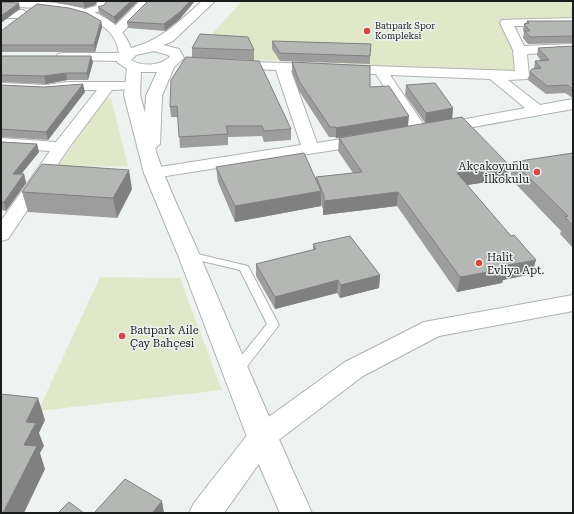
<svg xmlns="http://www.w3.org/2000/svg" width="574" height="514" font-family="'Roboto Serif',serif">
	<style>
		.green { fill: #e1e8c9 }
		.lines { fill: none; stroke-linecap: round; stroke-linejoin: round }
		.service-casing { stroke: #aeb2b1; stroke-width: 2 }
		.minor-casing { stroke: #aeb2b1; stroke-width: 2 }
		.tertiary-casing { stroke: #aeb2b1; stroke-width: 2 }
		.secondary-casing { stroke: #aeb2b1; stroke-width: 2 }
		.service { fill: #fff; fill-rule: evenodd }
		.minor { fill: #fff; fill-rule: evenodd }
		.tertiary { fill: #fff; fill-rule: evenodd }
		.secondary { fill: #fff; fill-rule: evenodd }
		.wall { fill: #9c9d9c }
		.shaded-wall { fill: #7f807f }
		.building { fill: #b5b7b5; stroke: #7f807f }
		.poi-dot { fill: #d64741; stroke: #eef3f1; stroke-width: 1.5 }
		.labels { text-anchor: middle; stroke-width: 3; stroke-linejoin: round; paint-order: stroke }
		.far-poi-label { font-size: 9px; fill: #1a1b1b; stroke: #eef3f1; text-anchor: start }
		.poi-label { font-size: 11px; fill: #1a1b1b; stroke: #eef3f1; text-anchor: start }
	</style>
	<rect width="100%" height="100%" fill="#eef3f1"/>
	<path class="green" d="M242 1H572L573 2V19L516 20 526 72 224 58 205 42Z
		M104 98H111L128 166 58 167Z
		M100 277 180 278 222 390 38 411Z"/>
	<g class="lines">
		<defs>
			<path id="service" d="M189 252 248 266 279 325 241 374 236 376 231 374 229 371 267 324 240 270 185 257 184 255Z"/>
			<path id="minor" d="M98 1H110L104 10 86 15 82 14 80 12 82 10 96 6Z
				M140 1H152L121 34H113L111 31 113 28Z
				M1 10H23L29 14 23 18H1Z
				M573 18V26H514L524 46 573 44V52L527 54 529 76 527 79 508 80 540 105 573 99V109L440 133 434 131 432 128 434 125 525 108 490 79 390 75 428 131 426 134 420 136 414 134 376 74 291 71 317 143 367 135 373 136 375 140 373 144 153 178 147 177 144 173 147 169 153 168 301 145 276 70 232 68 227 67 225 64 227 61 515 71 513 50 500 23 502 20Z
				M63 53H125L130 54 132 57 130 60 125 61 58 60 56 57 58 54Z
				M67 82H132L137 83 139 86 137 89 112 90 68 149 8 239 1 241V221L50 151 1 148V138L56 142 97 90H67L46 93 1 91V83L46 85Z"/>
			<path id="tertiary" d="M573 295V311L439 336 363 376 272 445 224 513H189L194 503 252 429 345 362 424 322Z"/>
			<path id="secondary" d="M1 1C43 1 114 0 131 48 160 41 180 21 202 1H215L173 41 163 45 179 49 184 58 174 67 162 96 160 144 155 148C167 188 187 224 203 263 239 347 274 430 312 513H280L247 437 178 255 144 173 124 95 127 69 117 62C117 59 119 56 119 53 114 7 35 7 1 7ZM154 51 168 55 170 57C159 66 143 67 131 60L136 55ZM141 72H157L146 96 145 113 140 95Z"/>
		</defs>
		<use href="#service" class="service-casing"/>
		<use href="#minor" class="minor-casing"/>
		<use href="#tertiary" class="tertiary-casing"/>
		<use href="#secondary" class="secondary-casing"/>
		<use href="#service" class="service"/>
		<use href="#minor" class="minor"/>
		<use href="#tertiary" class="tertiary"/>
		<use href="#secondary" class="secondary"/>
	</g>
	<path class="wall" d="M46 1H97L95 5 85 8Z
		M138 1 115 24 99 13 98 7 104 5Z
		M180 19 165 31 128 28 127 22Z
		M101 21 102 27 95 52H1V31Z
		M527 21H573V43L528 44 523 38 524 33 523 30 524 24 526 23Z
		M272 41 370 56V64L280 61 272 49Z
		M573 46V98L565 93 546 94 528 80 530 72 534 69 535 61H541L537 55 538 48Z
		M192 48 254 50V60L216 59 291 129V140L264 142 262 136 228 137V145L180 148 178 117H171L170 107 192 57Z
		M1 56 93 62 88 80H67L46 84 1 82Z
		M292 62 370 87 408 126 336 138 335 137H329L299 91 292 72Z
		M1 85 85 92 48 140 1 137Z
		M406 85 453 108 452 119 425 123 405 95Z
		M339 138 507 179 467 185 532 274 503 280 502 283 457 292 397 206 323 215V209L321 204V206L235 222 218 182 216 167 316 179V177L353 173 338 151Z
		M1 142 37 144 39 152 21 174H24L26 183 6 211 1 210Z
		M573 153V248L560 234 561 231 510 178 513 162Z
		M132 189 117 218 28 212 22 192Z
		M313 244 380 275 379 288 340 298 337 293 275 309 256 276V264L313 250Z"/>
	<path class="shaded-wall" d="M86 1H97L95 5 85 8 83 2Z
		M131 1H138L115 24 114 17Z
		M190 1H195L180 19 165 31 164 24Z
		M19 3 20 9 1 23V16Z
		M101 21 102 27 95 52 94 45Z
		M91 56 93 62 88 80 87 73Z
		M66 73 67 80 46 84 44 76Z
		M83 84 85 92 48 140 46 132Z
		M453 108 452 119 425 123 426 113Z
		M409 116 408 126 336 138V128Z
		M37 144 39 152 15 182 13 174Z
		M510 166 507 179 454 187 457 173Z
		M129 170 132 189 117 218 113 198Z
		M24 174 26 183 6 211 4 202Z
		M321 191V206L235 222V206Z
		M398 192 397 206 323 215 324 201Z
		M536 260 532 274 503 280 502 283 457 292 460 277 503 266Z
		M380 275 379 288 340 298 341 285Z
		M338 280 337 293 275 309V297Z
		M38 398 45 420 39 433 44 446 40 453 45 469 24 513H3L24 445 26 422Z
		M162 501 164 513H152Z"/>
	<path class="building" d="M107 1H131L114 17 98 7 104 5Z
		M148 1H190L180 12 164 24 127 22Z
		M1 2 19 3 1 16Z
		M37 4 69 8 87 13 101 21 94 45H1V31Z
		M527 21H573V36L530 37 525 31H530L524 24 529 23Z
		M200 34 248 37 254 50 192 48Z
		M272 41 371 44 370 56 280 53Z
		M573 46V89L567 85 547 86 530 72 532 69 541 68 535 61 549 60 538 48Z
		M1 56H91L87 73H66L44 76 1 75Z
		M186 57 259 61 291 129 264 131 262 126H226L228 134 179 137 177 106 170 107 171 80Z
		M292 62 370 66V87L389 86 409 116 336 128V127H330L299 81Z
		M435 83 453 108 426 113 406 85Z
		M83 84 46 132 1 129V85L44 87Z
		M462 117 510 166 457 173 511 236 514 235 536 260 503 266 505 269 460 277 398 192 324 201V195L316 177 362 172 339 138Z
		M1 142 37 144 13 174H24L4 202H1Z
		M304 153 321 191 235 206 216 167Z
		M573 153V226L565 217 568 216 513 162Z
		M42 164 129 170 113 198 22 192Z
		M350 236 380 275 341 285 338 280 275 297 256 264 316 249 313 244Z
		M1 394 38 398 26 422 36 423 24 445 37 446 3 513H1Z
		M125 479 162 501 152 513H94Z
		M69 502 84 513H58Z"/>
	<g class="poi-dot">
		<circle cx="367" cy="31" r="4"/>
		<circle cx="537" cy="172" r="4"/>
		<circle cx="479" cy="263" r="4"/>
		<circle cx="122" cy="336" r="4"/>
	</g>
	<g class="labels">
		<g class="far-poi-label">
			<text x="375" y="29">Batıpark Spor<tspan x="375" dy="10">Kompleksi</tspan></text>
		</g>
		<g class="poi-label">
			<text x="529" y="170" text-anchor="end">Akçakoyunlu<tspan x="529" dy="13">İlkokulu</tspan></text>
			<text x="487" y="261">Halit<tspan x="487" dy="13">Evliya Apt.</tspan></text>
			<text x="130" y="334">Batıpark Aile<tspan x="130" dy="13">Çay Bahçesi</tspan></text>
		</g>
	</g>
	<rect width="574" height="514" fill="none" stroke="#1a1b1b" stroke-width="4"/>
</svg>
